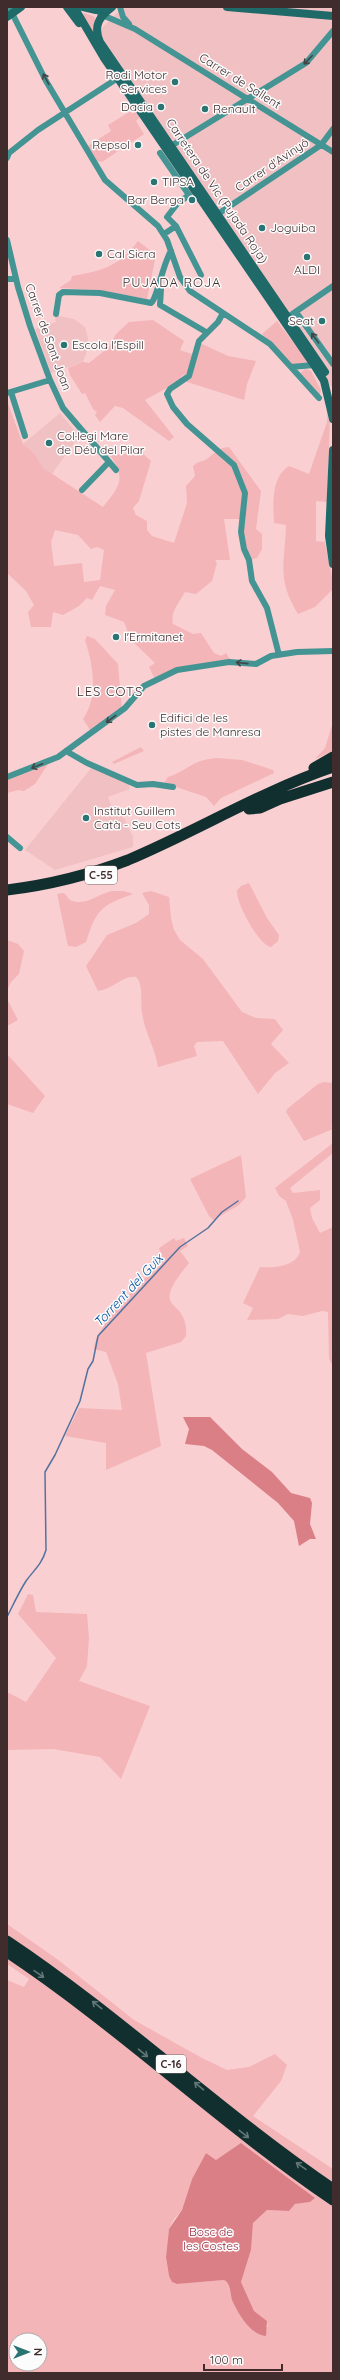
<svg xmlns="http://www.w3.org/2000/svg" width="340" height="2380" font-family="Quicksand,sans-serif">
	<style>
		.built { fill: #f1c0c3 }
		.green { fill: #f3b5b8; fill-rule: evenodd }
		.forest { fill: #db7f87 }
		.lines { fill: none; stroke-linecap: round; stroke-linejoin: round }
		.stream { stroke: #5472a0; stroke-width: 1.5 }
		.street { stroke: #449494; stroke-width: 6 }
		.secondary { stroke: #1f6969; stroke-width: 8 }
		.highway { stroke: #122f2f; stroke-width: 11 }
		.oneway { stroke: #414547 }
		.oneway2 { stroke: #647777 }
		.poi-dot { fill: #2a7473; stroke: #fcfcfc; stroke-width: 1.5 }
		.labels { text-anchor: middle; stroke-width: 3; stroke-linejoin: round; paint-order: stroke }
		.shield { fill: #fcfcfc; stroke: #786a6b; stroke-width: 1 }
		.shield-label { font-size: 11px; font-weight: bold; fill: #402b2d }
		.poi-label { font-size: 12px; fill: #402b2d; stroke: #fcfcfc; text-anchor: start }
		.street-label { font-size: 12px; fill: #402b2d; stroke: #fcfcfc }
		.park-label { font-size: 12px; fill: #93263b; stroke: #fcfcfc }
		.neighbourhood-label { font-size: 13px; letter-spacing: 1px; fill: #402b2d; stroke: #fcfcfc }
		.water-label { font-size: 13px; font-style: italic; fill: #0956a4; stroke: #fcfcfc }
	</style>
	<rect width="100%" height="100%" fill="#facfd1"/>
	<path class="built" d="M123 7H333V387L328 385 102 50 100 30Z
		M59 316 74 319 85 327 88 338 87 351 83 362 51 373 35 329 56 322 55 317Z
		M60 413 79 436 52 474 43 468 34 453 23 444Z
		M92 767 128 782 130 789 108 797 113 810 124 818 133 837V847L55 870 25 850Z"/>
	<path class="green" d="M85 13 95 17 94 31H92L82 14Z
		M134 109 140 117 136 121 144 134 102 162 97 161 88 146 111 131 108 125Z
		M138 241 156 255 147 299 97 290 59 288 71 280 72 276C102 271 120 266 138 241Z
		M153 320 184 341 180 350 195 355 198 344H202L228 356 256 361 247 384 244 400 184 381 188 376 183 375 176 383 145 400 174 437 169 441 123 408 115 406 100 422 95 415 97 412 93 409 85 393 82 394 70 375 68 368 83 362 89 363 109 347 116 334 129 322Z
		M277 321 310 364H289L262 334Z
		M305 369 311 371 321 390 319 398 298 375Z
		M328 399 330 419 327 502 316 501V541L325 542C327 558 333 573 333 589L315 607 298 614C276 578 285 563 286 525L274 523C273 504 271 477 289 466L309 474 327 422Z
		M7 401 23 444 34 453 43 468 103 507C119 487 127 479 110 455L142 453 151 461 139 501 133 508 136 515 147 521V530L152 536 174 543 187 503 186 486 195 476 193 466C198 461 202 462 207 459 216 452 218 448 229 447L261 491 256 529 262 534V549L257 558 249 560 241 519H224L230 560H215L217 563 212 581 196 594 185 592C179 603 170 612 173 624L193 634 201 633 214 653 221 656 226 653 230 659 155 679 149 667 155 663 131 640 124 622 105 615 106 606 115 590 100 586 92 600 87 598 79 606 63 615 53 612 51 627H31L28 612 34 605 26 591 7 573ZM55 530 78 535 91 549 97 547 104 550 100 580 84 582 82 563 54 566 51 542Z
		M87 636 95 639 118 664 122 711 92 733 83 719C99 696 93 665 85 640Z
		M333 722V751L315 759 325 748Z
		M141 747 144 751 114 764 112 762Z
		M217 758 242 760 273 770 274 773 221 798 214 806 206 797 164 783 168 777C189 770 191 760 217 758Z
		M50 761 35 784 24 791 18 790 7 793V777Z
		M249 883 267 918 279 935 278 941 271 947C259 946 235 901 237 890L241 886Z
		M112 891H124L133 894C100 906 97 909 86 942L76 947 68 946 57 894 64 893 70 900C85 907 97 894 112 891Z
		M151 891 169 897 171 918 174 930 180 940 203 959 242 1012 256 1018 275 1019 283 1030 271 1044 289 1063 275 1073 258 1094 223 1041 197 1042 194 1046 197 1056 158 1067C155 1048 145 1033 142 1013 140 1003 144 984 136 977 123 975 112 990 98 991L86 966 107 935 136 923 149 914V905L142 893Z
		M7 940 18 944 24 951 19 974 11 982 7 991Z
		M7 999 18 1020 7 1026Z
		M7 1054 45 1096 33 1113 7 1104Z
		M324 1082 333 1083V1125L331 1126 333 1129 304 1141 286 1112 287 1109 318 1084Z
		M333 1143V1153L290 1188 293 1193 320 1190V1200L310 1208 312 1218 320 1233 333 1227V1362L331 1363 329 1358 328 1312 322 1311 303 1316 288 1314 278 1319 247 1320 253 1308 243 1303 260 1267C273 1268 295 1267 300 1252L293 1220 286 1201 279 1196 275 1188Z
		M241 1155 246 1197 239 1205 213 1220 209 1216 190 1179Z
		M174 1238 176 1241 184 1238 188 1246 180 1251 189 1263C183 1271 167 1288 170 1300 171 1304 177 1308 180 1312 185 1319 187 1328 186 1336L181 1342 146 1353 161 1446 106 1470V1443L65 1436 79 1408 122 1410 118 1384 106 1352 94 1349C95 1325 144 1280 162 1261L159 1248Z
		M28 1594 33 1595 36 1612 87 1614 89 1638 87 1666 79 1681 150 1706 121 1779 100 1757 53 1749 7 1750V1692L26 1702 56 1658 18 1614Z
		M7 1924 57 1959 134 2020 202 2058 227 2070 249 2067 275 2054 287 2065 281 2081 253 2116 333 2169V2373H7V1980L24 1987 29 1979 7 1964ZM206 2153 216 2160 315 2198 310 2202 295 2204 289 2211 267 2210 256 2218 253 2223 251 2250 241 2282 254 2311 267 2321 268 2327 254 2331C246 2322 239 2314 234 2303 230 2295 231 2285 224 2280L177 2284 172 2282 169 2276 166 2257 169 2229 174 2219 182 2210 192 2179ZM16 2340H40V2364H16Z"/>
	<path class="forest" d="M183 1417H210L242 1449 272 1472 291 1493 310 1498 312 1503 310 1524 316 1539H310L299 1546 294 1521 278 1503 212 1450 204 1446 185 1444 189 1429Z
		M241 2143 315 2198 310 2202 295 2204 289 2211 267 2210 253 2223 251 2250 241 2282 254 2311 267 2321 266 2336C250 2335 238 2313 232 2300 230 2293 231 2284 224 2280L177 2284 172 2282 169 2276 166 2257 169 2229 182 2210 192 2179 206 2153 216 2160Z"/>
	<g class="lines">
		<path class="stream" d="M7 1617C13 1605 19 1592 26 1581 34 1570 42 1564 46 1550L45 1472 55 1455 80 1401 88 1369 93 1361 98 1336 180 1247 208 1228 222 1212 238 1201"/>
		<path class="street" d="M9 7 46 81 105 180 158 226 167 240 180 277 190 291 270 344 319 398
			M120 7 123 17 129 24
			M100 14 135 29 333 152
			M171 146 306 63 333 31
			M160 153 189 195 177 204 167 217 176 226 164 234
			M7 158 9 153 38 130 121 76
			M218 214 321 145 333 129
			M176 226 201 275
			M7 240 18 287 30 326 50 380 63 408 116 470
			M7 279H16
			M161 289 160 305 206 332
			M296 312 333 364
			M223 313 218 322 199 341 189 376 170 389 167 394 173 407 187 424 234 465 245 493 241 532 244 549 249 560 252 581 267 608 279 655
			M56 314 59 295 63 292 100 293 151 303C157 299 163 263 171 251
			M288 317 333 286
			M291 367 314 365
			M11 392 25 436
			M7 393 50 380
			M82 490 109 462
			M66 751 87 763 137 785 153 784 173 787
			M7 777 58 757 125 708 144 686 177 670 229 662 256 664 271 656 297 652 333 651
			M7 837 20 848"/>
		<path class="secondary" d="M67 7 79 23
			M74 7 104 58 314 365 324 381 333 419
			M83 7 96 10 109 8
			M112 7C99 17 93 26 100 42L325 372
			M227 7 333 16
			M7 17 21 7
			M333 450 329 536 333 564"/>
		<path class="highway" d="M314 768 333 757
			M249 809 260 808 280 799 333 782
			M7 890C48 885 89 875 128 860 197 831 262 791 333 767
			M7 1941C121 2017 220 2112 333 2189
			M7 1952C121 2028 220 2123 333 2200"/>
	</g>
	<defs><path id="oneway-shaft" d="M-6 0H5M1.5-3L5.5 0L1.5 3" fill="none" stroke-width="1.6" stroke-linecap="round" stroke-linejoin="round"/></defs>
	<g class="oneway">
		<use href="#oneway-shaft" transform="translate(308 60) rotate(134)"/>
		<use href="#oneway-shaft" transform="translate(46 79) rotate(-118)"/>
		<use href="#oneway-shaft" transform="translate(315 338) rotate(-126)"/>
		<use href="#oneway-shaft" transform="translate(242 663) rotate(-174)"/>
		<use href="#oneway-shaft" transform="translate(111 719) rotate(143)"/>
		<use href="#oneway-shaft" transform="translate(37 766) rotate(158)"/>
	</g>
	<g class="oneway2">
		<use href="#oneway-shaft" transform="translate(39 1974) rotate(35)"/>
		<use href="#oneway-shaft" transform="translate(97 2005) rotate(-142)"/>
		<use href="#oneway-shaft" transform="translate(143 2053) rotate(39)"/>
		<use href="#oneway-shaft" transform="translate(199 2086) rotate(-140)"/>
		<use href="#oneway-shaft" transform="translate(244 2134) rotate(38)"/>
		<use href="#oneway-shaft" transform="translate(301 2166) rotate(-145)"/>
	</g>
	<g class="poi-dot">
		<circle cx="175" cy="82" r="4"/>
		<circle cx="161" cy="107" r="4"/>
		<circle cx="205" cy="109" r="4"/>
		<circle cx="138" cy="145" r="4"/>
		<circle cx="154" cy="182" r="4"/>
		<circle cx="192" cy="200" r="4"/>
		<circle cx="262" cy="228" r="4"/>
		<circle cx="99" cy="254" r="4"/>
		<circle cx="307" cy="257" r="4"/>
		<circle cx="322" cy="321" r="4"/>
		<circle cx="64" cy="345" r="4"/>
		<circle cx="49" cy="443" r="4"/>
		<circle cx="116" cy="637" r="4"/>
		<circle cx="152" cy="725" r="4"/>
		<circle cx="86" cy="818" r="4"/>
	</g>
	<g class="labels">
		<g class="shield">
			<rect x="85" y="866" width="32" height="18" rx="3"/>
			<rect x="156" y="2055" width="30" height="18" rx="3"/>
		</g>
		<g class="shield-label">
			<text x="101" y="879">C-55</text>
			<text x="171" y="2068">C-16</text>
		</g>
		<g class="poi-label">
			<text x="167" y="79" text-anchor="end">Rodi Motor<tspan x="167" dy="14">Services</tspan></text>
			<text x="153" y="111" text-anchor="end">Dacia</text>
			<text x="213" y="113">Renault</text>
			<text x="130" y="149" text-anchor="end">Repsol</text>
			<text x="162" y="186">TIPSA</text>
			<text x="184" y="204" text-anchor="end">Bar Berga</text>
			<text x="270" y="232">Joguiba</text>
			<text x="107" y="258">Cal Sicra</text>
			<text x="307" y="274" text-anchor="middle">ALDI</text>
			<text x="314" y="325" text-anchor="end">Seat</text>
			<text x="72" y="349">Escola l'Espill</text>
			<text x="57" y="440">Col·legi Mare<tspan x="57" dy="14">de Déu del Pilar</tspan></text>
			<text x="124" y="641">l'Ermitanet</text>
			<text x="160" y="722">Edifici de les<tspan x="160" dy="14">pistes de Manresa</tspan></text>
			<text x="94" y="815">Institut Guillem<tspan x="94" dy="14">Catà - Seu Cots</tspan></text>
		</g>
		<g class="street-label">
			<text transform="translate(240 81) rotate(32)" y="4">Carrer de Sallent</text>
			<text transform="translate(272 165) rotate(-34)" y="4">Carrer d'Avinyó</text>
			<text transform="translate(217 191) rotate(56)" y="4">Carretera de Vic (Pujada Roja)</text>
			<text transform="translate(48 337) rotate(70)" y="4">Carrer de Sant Joan</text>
		</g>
		<g class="park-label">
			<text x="211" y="2236">Bosc de<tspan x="211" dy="14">les Costes</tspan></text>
		</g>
		<g class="neighbourhood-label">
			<text x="172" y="287">PUJADA ROJA</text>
			<text x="110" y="696">LES COTS</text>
		</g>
		<g class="water-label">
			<text transform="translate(128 1290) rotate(-47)" y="5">Torrent del Guix</text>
		</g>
	</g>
	<rect width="340" height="2380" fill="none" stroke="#402b2d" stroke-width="16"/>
	<g transform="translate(28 2352) rotate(90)"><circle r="19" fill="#fcfcfc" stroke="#b1a8a9"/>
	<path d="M0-3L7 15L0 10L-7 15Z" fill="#2a7473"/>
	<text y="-6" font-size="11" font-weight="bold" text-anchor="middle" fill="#402b2d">N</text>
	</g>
	<path d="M204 2364v6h78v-6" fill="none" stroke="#402b2d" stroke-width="2"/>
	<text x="210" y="2364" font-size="12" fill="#402b2d" stroke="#fcfcfc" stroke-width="3" paint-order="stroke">100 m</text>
</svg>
